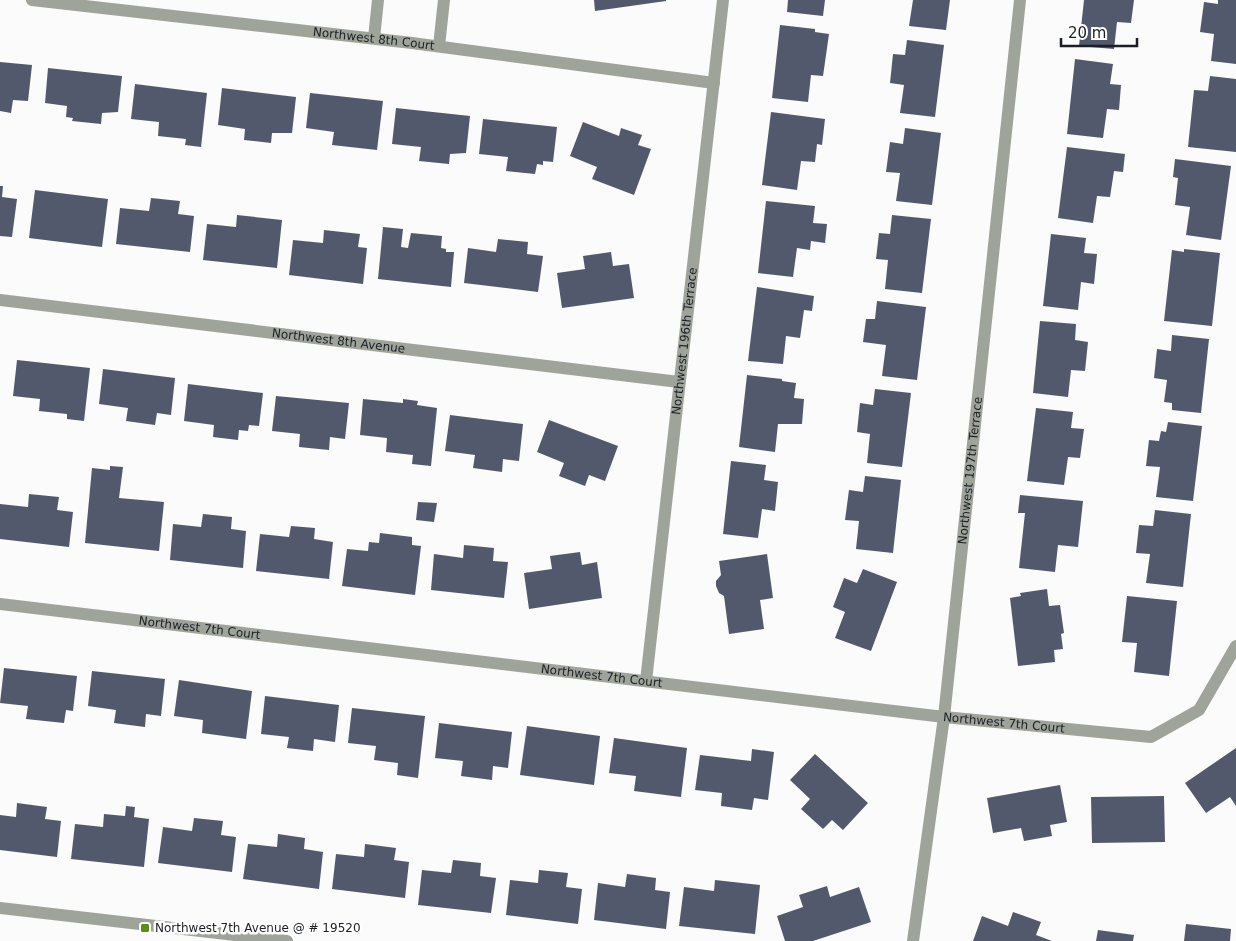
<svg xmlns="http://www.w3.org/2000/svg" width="1236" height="941" font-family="'DejaVu Sans',sans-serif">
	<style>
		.building { fill: #53596d }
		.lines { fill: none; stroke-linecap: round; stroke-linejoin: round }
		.minor { stroke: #9fa49a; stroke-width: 12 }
		.poi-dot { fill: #5f8b1b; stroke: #fff; stroke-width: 2 }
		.labels { text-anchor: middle; stroke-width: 5; stroke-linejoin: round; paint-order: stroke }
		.street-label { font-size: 12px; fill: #1b1e26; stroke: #fff }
		.poi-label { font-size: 12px; fill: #1b1e26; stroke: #fff; text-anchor: start }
	</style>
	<rect width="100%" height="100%" fill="#fbfbfb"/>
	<path class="building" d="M594 0H666V1L595 11Z
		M788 0H825L823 16 787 12Z
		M913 0H950L946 30 909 26Z
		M1084 0H1134L1131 23 1117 22 1114 49 1079 46Z
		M1218 0H1236V64L1211 61 1214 34 1200 32 1204 2 1218 4Z
		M780 25 815 29V32L829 34 823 76 811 75 808 102 772 98Z
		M907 40 944 45 935 117 900 113 904 85 890 83 893 54 905 55Z
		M1075 59 1113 64 1110 84 1121 85 1119 110 1107 109 1103 138 1067 134Z
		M0 62 32 65 28 101 13 100 11 113 0 111Z
		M48 68 122 76 118 112 102 113 101 124 72 121 73 118 66 117 67 106 45 103Z
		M1210 76 1236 79V152L1188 147 1194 90 1208 91Z
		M135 84 207 93 201 147 185 145 186 139 158 136 159 122 131 119Z
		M222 88 296 97 292 133H272L271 143 244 140 245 129 218 125Z
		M310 93 383 101 377 150 332 145 334 132 306 128Z
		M396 108 470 116 466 153 450 154 449 164 419 161 421 147 392 144Z
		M771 112 825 119 822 145 817 144 815 162 801 161 797 190 762 185Z
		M483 119 557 127 553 162 543 161V165L537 164 535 174 506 171 508 157 479 154Z
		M583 122 619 136 621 128 642 135 638 145 651 149 634 195 592 179 597 167 570 156Z
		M905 128 941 133 932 205 896 201 900 173 886 172 890 142 903 144Z
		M1067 147 1125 154 1123 172 1114 171 1110 197 1097 196 1093 223 1058 218Z
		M1175 159 1231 166 1221 240 1186 235 1190 207 1175 205 1178 178 1173 177Z
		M0 186H3L2 197 17 199 12 237 0 236Z
		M35 190 108 199 102 247 29 238Z
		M151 198 180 201 178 214 194 216 190 252 116 244 120 208 149 211Z
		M766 201 815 206 813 223 827 224 825 243 811 241 810 250 797 248 793 277 758 273Z
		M237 215 282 220 277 268 203 260 207 224 236 227Z
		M892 215 931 219 922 293 885 289 888 260 876 259 879 233 890 234Z
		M383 227 403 229 401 247 408 248 411 233 442 236 441 248 446 249V252H454L451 287 378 279Z
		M324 230 360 234 358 247 367 248 363 284 289 275 293 240 323 243Z
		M1051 234 1086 238 1084 253 1097 254 1094 284 1081 282 1078 310 1043 306Z
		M498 239 528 242 527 254 543 256 538 292 464 283 468 248 496 252Z
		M1184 249 1220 253 1212 326 1164 321 1172 250 1184 252Z
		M611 252 613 266 629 264 634 298 562 308 557 273 585 269 583 256Z
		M757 287 814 296 812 311 804 310 800 338 786 336 783 364 748 361Z
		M877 301 926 307 917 380 882 376 886 345 863 342 866 319H875Z
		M1040 321 1076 324 1075 340 1088 342 1085 371 1071 370 1068 397 1033 393Z
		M1172 335 1209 339 1201 413 1172 410V403L1164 402 1167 380 1154 378 1157 349 1171 351Z
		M17 360 90 368 84 421 67 419V414L39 411 40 399 13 396Z
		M103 369 175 378 171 415 157 413 155 425 126 421 128 408 99 404Z
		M747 375 782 379V381L796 383 794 398 804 399 802 424H778L775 452 739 447Z
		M188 384 263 393 259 426 249 425 248 431 239 430 238 440 213 437 214 425 184 421Z
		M875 389 911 393 902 467 867 463 870 434 857 432 860 403 873 405Z
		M276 396 349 403 345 439 330 437 329 450 299 447 300 434 272 431Z
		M363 399 403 403V399L418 401 417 405 437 408 431 466 412 464 413 455 386 452 387 438 360 435Z
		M1036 408 1073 412 1071 428 1084 429 1080 458 1068 457 1064 485 1027 481Z
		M450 415 523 424 519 461 503 459 502 472 473 468 475 455 445 451Z
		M549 420 618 446 605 481 589 475 585 486 559 476 564 463 537 452Z
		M1168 422 1202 426 1193 501 1156 497 1160 467 1146 466 1149 440 1159 441 1161 431 1166 432Z
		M731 461 766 465 764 480 778 482 775 511 762 509 758 538 723 534Z
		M110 466 123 467 119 498 164 502 159 551 85 543 92 468 110 470Z
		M865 476 901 480 893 553 856 549 859 521 845 520 849 490 863 492Z
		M29 494 59 497 57 510 73 512 69 547 0 539V504L28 507Z
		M1020 495 1083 501 1078 547 1058 545 1055 572 1019 568 1025 513H1018Z
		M418 502 437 503 434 522 416 520Z
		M1155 510 1191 514 1183 587 1146 583 1150 554 1136 553 1139 525 1153 526Z
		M203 514 232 517 231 529 246 531 243 568 170 560 173 524 201 527Z
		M291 526 315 528 314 539 333 542 329 579 256 571 260 534 289 537Z
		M380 533 412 537V545L421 546 415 595 342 586 347 549 368 551 369 542 379 543Z
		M464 545 494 548 493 561 508 562 504 598 431 590 434 554 463 558Z
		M580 552 582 565 597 562 602 598 529 609 524 573 552 569 550 556Z
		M767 554 773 598 760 600 764 629 729 634 724 596 719 593 716 586V581L721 575 719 561Z
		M863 569 897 582 871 651 835 638 845 612 833 607 844 578 857 583Z
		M1047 589 1049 606 1060 605 1064 633 1061 634 1063 649 1054 650 1055 662 1018 666 1010 598 1021 596 1020 593Z
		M1127 596 1177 601 1169 676 1134 672 1137 643 1122 642Z
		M4 668 77 676 73 711 66 710 64 723 26 719 28 706 0 703Z
		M92 671 165 679 161 716 146 714 145 727 114 723 116 710 88 706Z
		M179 680 252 691 246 739 202 733 203 720 174 716Z
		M265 696 339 705 335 742 314 739 313 751 287 748 289 737 261 734Z
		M352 708 425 716 418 778 397 775 398 763 374 760 376 746 348 743Z
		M439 723 512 732 508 768 493 766 492 780 461 776 463 761 435 758Z
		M527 726 600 736 594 785 520 775Z
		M614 738 687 748 681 797 634 791 636 776 609 773Z
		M1236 748V806L1230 797 1206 813 1185 783Z
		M752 749 774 752 768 800 754 798 752 810 721 806 722 793 695 790 700 755 751 761Z
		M815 754 868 803 843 830 832 820 823 829 801 809 810 799 790 780Z
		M1060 785 1067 822 1050 825 1052 836 1024 841 1021 828 993 833 987 798Z
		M1164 796 1165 842 1092 843 1091 797Z
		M17 803 47 807 45 819 61 821 57 857 0 850V815L16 817Z
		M126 806 135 807 134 817 149 819 144 867 71 859 75 824 103 827 104 814 125 816Z
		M194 818 223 821 221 835 236 837 232 872 158 863 163 827 192 831Z
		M278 834 305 838 304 849 323 852 319 889 243 879 248 844 277 847Z
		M365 844 396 848 394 860 409 862 405 898 332 889 336 854 364 857Z
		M453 860 481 863 480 876 496 878 491 913 418 905 422 870 451 873Z
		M539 870 568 873 566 887 582 889 578 924 506 915 510 880 538 883Z
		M627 874 656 878 655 890 670 892 666 929 594 920 598 883 625 887Z
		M715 880 760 885 755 934 679 926 684 887 714 891Z
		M827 886 830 897 859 887 871 922 813 941H785L777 916 803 907 799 895Z
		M1013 912 1041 922 1036 935 1052 941H973L982 916 1008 926Z
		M1186 924 1231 929 1230 941H1184Z
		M1098 930 1134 935 1133 941H1096Z"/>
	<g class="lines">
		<g class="minor">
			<path id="s1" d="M32 0 412 43 714 83"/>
			<path d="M374 38 378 0"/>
			<path d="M439 46 444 0"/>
			<path id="s2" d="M0 300 679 382"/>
			<path id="s3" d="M0 604 944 717 1151 737 1199 710 1236 646"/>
			<path id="s4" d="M646 681 723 0"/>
			<path d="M0 908 287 941"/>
			<path id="s5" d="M913 941 944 717 1020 0"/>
		</g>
	</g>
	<rect class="poi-dot" x="140" y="923" width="10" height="10" rx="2.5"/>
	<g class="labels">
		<g class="street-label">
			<text dy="4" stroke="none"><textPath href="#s1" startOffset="344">Northwest 8th Court</textPath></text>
			<text dy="4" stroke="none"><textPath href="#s4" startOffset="342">Northwest 196th Terrace</textPath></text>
			<text dy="4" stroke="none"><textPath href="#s2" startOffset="341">Northwest 8th Avenue</textPath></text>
			<text dy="4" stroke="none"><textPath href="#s5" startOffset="474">Northwest 197th Terrace</textPath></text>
			<text dy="4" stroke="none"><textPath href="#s3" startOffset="201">Northwest 7th Court</textPath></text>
			<text dy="4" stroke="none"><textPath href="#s3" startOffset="606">Northwest 7th Court</textPath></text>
			<text dy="4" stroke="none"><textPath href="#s3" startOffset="1011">Northwest 7th Court</textPath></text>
		</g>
		<g class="poi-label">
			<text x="155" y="932">Northwest 7th Avenue @ # 19520</text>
		</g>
	</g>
	<path d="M1061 38v8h76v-8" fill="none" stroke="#1b1e26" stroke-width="2.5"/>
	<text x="1068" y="38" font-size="15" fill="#1b1e26" stroke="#ffffff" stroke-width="4" paint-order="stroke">20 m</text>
</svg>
